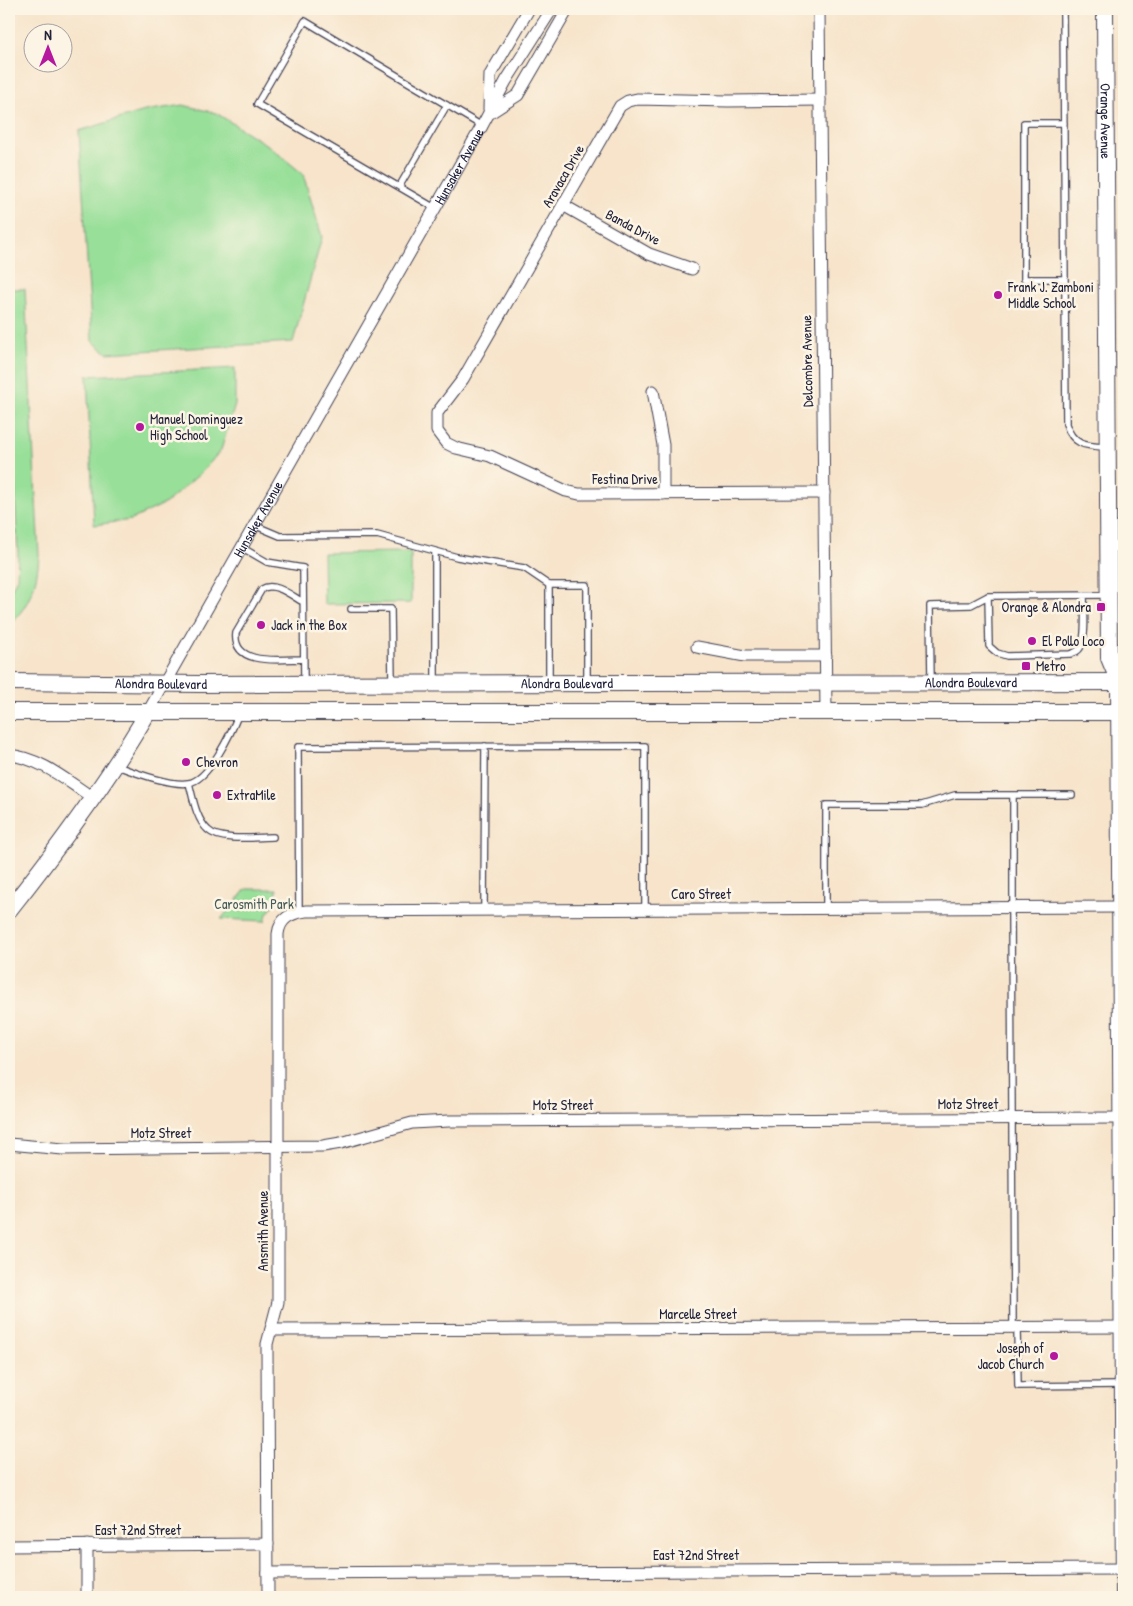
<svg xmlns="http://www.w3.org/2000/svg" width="1133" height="1606" font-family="'Patrick Hand',sans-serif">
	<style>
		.green { fill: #98df99; stroke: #5d806a }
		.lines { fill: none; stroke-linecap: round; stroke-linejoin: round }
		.lane-casing { stroke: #423f51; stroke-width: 8 }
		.street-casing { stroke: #423f51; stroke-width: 13 }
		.secondary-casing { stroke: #423f51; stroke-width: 18 }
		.lane { stroke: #fff; stroke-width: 5.5 }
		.street { stroke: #fff; stroke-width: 11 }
		.secondary { stroke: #fff; stroke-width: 16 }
		.poi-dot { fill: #b5179e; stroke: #fcf5e5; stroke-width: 2 }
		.labels { text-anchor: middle; stroke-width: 5; stroke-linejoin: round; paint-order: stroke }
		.street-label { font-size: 14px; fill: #22223b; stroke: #fcf5e5 }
		.poi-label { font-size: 14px; fill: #22223b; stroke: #fcf5e5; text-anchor: start }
		.park-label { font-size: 14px; fill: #455b57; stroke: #fcf5e5 }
	</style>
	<rect width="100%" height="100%" fill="#fcf5e5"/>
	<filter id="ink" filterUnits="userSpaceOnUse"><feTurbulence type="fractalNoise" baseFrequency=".02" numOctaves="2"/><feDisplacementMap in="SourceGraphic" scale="10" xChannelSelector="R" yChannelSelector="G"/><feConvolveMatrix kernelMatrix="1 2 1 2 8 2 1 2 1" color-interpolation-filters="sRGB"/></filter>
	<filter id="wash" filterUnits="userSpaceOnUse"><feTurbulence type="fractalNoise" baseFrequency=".0096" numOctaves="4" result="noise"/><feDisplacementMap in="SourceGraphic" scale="20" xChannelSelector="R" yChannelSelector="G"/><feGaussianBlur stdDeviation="1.12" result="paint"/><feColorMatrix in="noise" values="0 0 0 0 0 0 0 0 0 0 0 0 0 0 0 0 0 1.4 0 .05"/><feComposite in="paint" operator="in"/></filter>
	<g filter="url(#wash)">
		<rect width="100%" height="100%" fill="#f7e4cb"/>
		<path class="green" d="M183 105 216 113 269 146 303 174 322 237 293 342 107 353 92 341 79 131 145 111Z
			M9 289H25L39 555C37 586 30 604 9 626V594L17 578 18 555 9 371Z
			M235 368V405L221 450 202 472 166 503 131 520 94 525 87 376Z
			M411 552V603L324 604 323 553Z
			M246 889H277L276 902 267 914 265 921 221 919Z"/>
	</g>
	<g filter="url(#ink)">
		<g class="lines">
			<defs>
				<path id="lane" d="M1063 9 1066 424C1073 446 1086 446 1107 447
					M1064 123H1024V279H1065
					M399 187 447 105
					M435 208 257 104 305 21 482 126
					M254 525 280 536 377 535 457 557 524 568 549 585H587V681
					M241 547 267 562 303 568 304 682
					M435 551V682
					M988 596 989 646 997 653 1007 656 1070 654C1074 653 1078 652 1080 648 1087 639 1084 607 1084 595
					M303 602C292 596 274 581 262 589L236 633C232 667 282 659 303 659
					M351 609H391L392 681
					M549 681V585
					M931 681 930 606 971 605 988 596 1106 595
					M117 766C133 772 172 786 188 783 209 781 232 731 239 713
					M189 783C193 798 196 819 208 830 220 842 257 837 273 837
					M1013 795V907
					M1011 907 1013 1327
					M826 908V805H922L955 795H1072
					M484 910 485 746
					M299 912 298 747 645 746V909
					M1017 1328 1018 1386 1122 1385"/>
				<g id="street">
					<path d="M819 9 826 713"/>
					<path d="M820 100 728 101 637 99 628 101 620 106 463 379 437 413V431L446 443 456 448 490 456 566 491 579 494 824 493"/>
					<path d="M489 109 490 75 529 9"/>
					<path d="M490 113 518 95 568 9"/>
					<path d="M563 205 649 254 692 269"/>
					<path d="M653 391 663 445V494"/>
					<path d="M697 647 745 656H826"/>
					<path id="s1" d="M148 712 482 126 506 81 552 9"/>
					<path d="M9 755C41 758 67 781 93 798"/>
					<path d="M9 1144 63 1149 323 1146 341 1143 412 1123 449 1121 1121 1118"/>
					<path d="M271 1330 1124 1327"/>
					<path d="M87 1545V1597"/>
					<path d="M9 1546 268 1544"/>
					<path d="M268 1573 1124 1569"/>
					<path d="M268 1597 267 1344 278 1302V934C280 918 291 913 306 911L1121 907"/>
				</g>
				<g id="secondary">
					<path id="s2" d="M1105 9 1109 658 1119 682"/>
					<path id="s3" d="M9 682 200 684 1124 682"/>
					<path d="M9 712H1124"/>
					<path d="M9 910C59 847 107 782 148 712"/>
					<path d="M1124 1597 1119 682 1124 670"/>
				</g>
			</defs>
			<use href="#lane" class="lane-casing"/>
			<use href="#street" class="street-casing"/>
			<use href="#secondary" class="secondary-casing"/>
			<use href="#lane" class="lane"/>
			<use href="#street" class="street"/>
			<use href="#secondary" class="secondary"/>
		</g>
	</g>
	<g class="poi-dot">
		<circle cx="998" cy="295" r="5"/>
		<circle cx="140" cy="427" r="5"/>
		<rect x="1096" y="602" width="10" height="10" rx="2.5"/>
		<circle cx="261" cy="625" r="5"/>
		<circle cx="1032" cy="641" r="5"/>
		<rect x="1021" y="661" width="10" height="10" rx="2.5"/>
		<circle cx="186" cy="762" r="5"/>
		<circle cx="217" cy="795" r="5"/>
		<circle cx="1054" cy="1356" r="5"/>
	</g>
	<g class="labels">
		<g class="street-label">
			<text dy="5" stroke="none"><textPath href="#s2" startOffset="112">Orange Avenue</textPath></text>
			<text dy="5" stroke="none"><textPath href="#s1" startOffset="628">Hunsaker Avenue</textPath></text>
			<text transform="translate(563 176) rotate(-60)" y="5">Aravaca Drive</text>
			<text transform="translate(633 227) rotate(28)" y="5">Banda Drive</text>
			<text transform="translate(807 361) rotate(-91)" y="5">Delcombre Avenue</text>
			<text x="625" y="484">Festina Drive</text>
			<text dy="5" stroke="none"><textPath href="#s1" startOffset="222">Hunsaker Avenue</textPath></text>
			<text dy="5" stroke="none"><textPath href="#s3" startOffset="962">Alondra Boulevard</textPath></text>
			<text dy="5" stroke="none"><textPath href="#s3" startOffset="152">Alondra Boulevard</textPath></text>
			<text dy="5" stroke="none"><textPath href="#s3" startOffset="558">Alondra Boulevard</textPath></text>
			<text x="701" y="899">Caro Street</text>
			<text x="968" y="1109">Motz Street</text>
			<text x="563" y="1110">Motz Street</text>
			<text x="161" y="1138">Motz Street</text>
			<text transform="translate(263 1231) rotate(-90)" y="5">Ansmith Avenue</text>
			<text x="698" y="1319">Marcelle Street</text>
			<text x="138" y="1535">East 72nd Street</text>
			<text x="696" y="1560">East 72nd Street</text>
		</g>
		<g class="poi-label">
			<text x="1008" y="292">Frank J. Zamboni<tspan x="1008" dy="16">Middle School</tspan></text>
			<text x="150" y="424">Manuel Dominguez<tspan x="150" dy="16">High School</tspan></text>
			<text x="1091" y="612" text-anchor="end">Orange &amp; Alondra</text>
			<text x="271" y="630">Jack in the Box</text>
			<text x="1042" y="646">El Pollo Loco</text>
			<text x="1036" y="671">Metro</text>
			<text x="196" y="767">Chevron</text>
			<text x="227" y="800">ExtraMile</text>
			<text x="1044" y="1353" text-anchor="end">Joseph of<tspan x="1044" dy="16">Jacob Church</tspan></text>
		</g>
		<g class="park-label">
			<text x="254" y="909">Carosmith Park</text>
		</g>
	</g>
	<rect width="1133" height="1606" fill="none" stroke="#fcf5e5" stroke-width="30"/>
	<g transform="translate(48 48)"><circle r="24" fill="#fcf5e5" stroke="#a5a1a1"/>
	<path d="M0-4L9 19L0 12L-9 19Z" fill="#b5179e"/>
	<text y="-8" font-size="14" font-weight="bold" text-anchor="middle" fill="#22223b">N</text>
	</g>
</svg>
